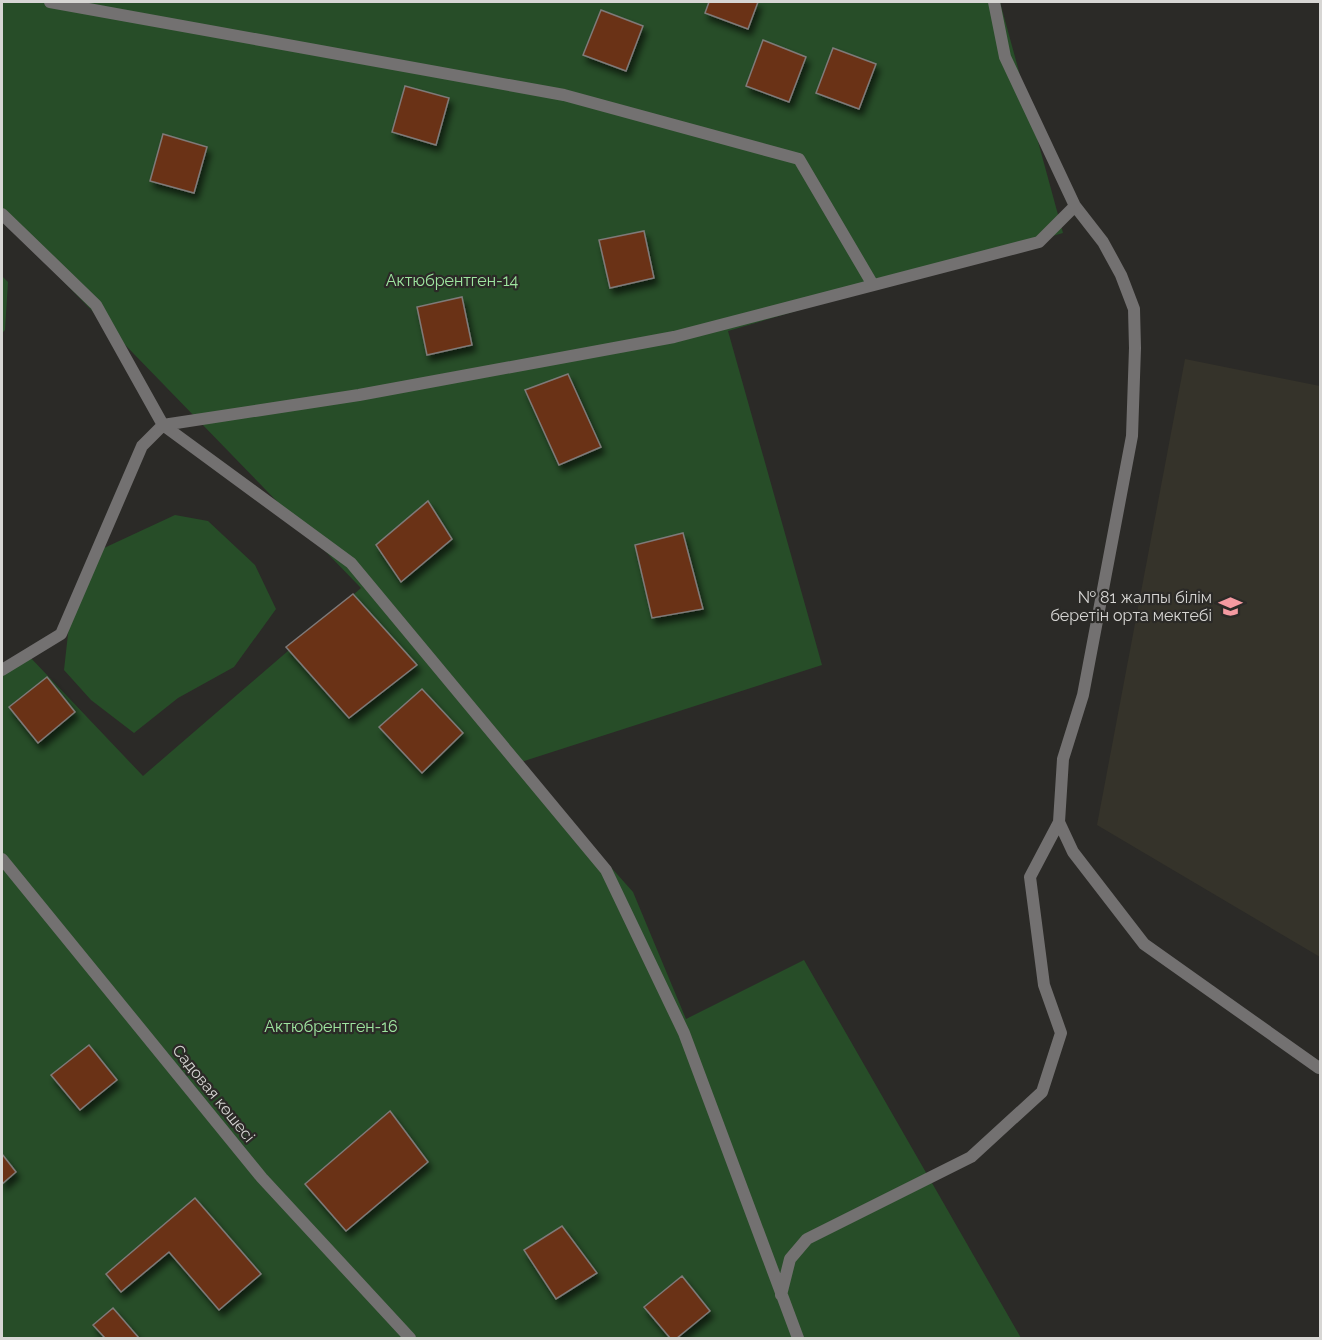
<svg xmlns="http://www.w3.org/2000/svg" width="1322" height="1340" font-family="Raleway,sans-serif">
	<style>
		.built { fill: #35332a }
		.green { fill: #274d28 }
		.building { fill: #6b3316; stroke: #7f7a79; stroke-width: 1.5; filter: url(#shadow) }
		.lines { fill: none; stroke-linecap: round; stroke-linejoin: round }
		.lane { stroke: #737171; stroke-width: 12 }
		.labels { text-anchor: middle; stroke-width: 4.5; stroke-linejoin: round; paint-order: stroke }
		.park-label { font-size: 16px; fill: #9fe6a0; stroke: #2b2a27 }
		.poi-label { font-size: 16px; fill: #d7d6d4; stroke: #2b2a27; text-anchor: end }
		.street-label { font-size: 16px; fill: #d7d6d4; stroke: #2b2a27 }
	</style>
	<defs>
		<filter id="shadow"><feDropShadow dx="3.5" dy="6" stdDeviation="3" flood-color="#0009"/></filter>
	</defs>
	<rect width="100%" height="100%" fill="#2b2a27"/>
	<path class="built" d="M1185 359 1320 386V957L1097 825Z"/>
	<path class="green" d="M2 2H1000L1063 233 728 331 822 665 518 763 633 892 686 1019 804 960 1021 1338H2V675L29 656 143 776 361 588 2 218Z
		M2 276 8 282 5 330 2 333Z
		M175 515 208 521 255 565 276 609 234 667 178 698 134 733 91 700 64 670 70 616 104 548Z"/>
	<path class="building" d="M709 2H758L748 29 705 13Z
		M601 10 643 26 626 71 583 55Z
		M763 40 806 57 789 102 746 86Z
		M833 48 876 64 859 109 816 93Z
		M405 86 449 98 436 145 392 132Z
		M163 134 207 147 194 193 150 181Z
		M644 231 654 278 610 288 599 240Z
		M462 297 472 345 427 355 417 307Z
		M568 374 601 447 559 465 525 390Z
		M428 501 452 539 401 582 376 545Z
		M683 533 703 609 652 618 635 545Z
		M353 594 417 665 349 718 286 647Z
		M47 677 75 712 38 743 9 707Z
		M422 689 463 733 422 773 379 727Z
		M89 1045 117 1080 80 1110 51 1075Z
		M390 1111 428 1162 346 1231 305 1184Z
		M2 1154 16 1172 2 1184Z
		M195 1198 261 1274 219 1310 169 1252 121 1292 106 1274Z
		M562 1226 597 1273 556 1299 524 1250Z
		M682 1276 710 1311 677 1338H670L644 1307Z
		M113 1308 139 1338H105L93 1325Z"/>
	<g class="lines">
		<path class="lane" d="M50 2 564 95 799 159 873 285
			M1075 206 1103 242 1121 275 1134 309 1135 348 1132 436 1083 695 1063 759 1059 822 1073 852 1144 944 1319 1068
			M2 214 96 305 163 425 351 563 606 870 684 1033 798 1338
			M2 670 61 634 142 446 163 425 359 395 674 337 1039 242 1075 206 1005 57 994 2
			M2 859 262 1178 410 1338
			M781 1295 790 1259 807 1239 971 1157 1042 1092 1061 1033 1044 985 1030 877 1059 822"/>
	</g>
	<defs>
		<symbol id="school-bare" viewBox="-9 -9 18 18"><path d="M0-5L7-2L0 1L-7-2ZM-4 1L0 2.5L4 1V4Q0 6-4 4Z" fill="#f49aa1" stroke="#2b2a27" stroke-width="2.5" paint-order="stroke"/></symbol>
	</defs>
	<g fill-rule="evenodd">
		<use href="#school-bare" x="1214" y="590" width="33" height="33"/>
	</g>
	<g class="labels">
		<g class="park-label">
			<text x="452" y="286">Актюбрентген-14</text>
			<text x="331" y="1032">Актюбрентген-16</text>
		</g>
		<g class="poi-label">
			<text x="1212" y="603">№ 81 жалпы білім<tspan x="1212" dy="18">беретін орта мектебі</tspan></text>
		</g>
		<g class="street-label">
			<text transform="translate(214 1093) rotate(51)" y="6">Садовая көшесі</text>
		</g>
	</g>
	<rect width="1322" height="1340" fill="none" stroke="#d7d6d4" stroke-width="6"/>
</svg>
